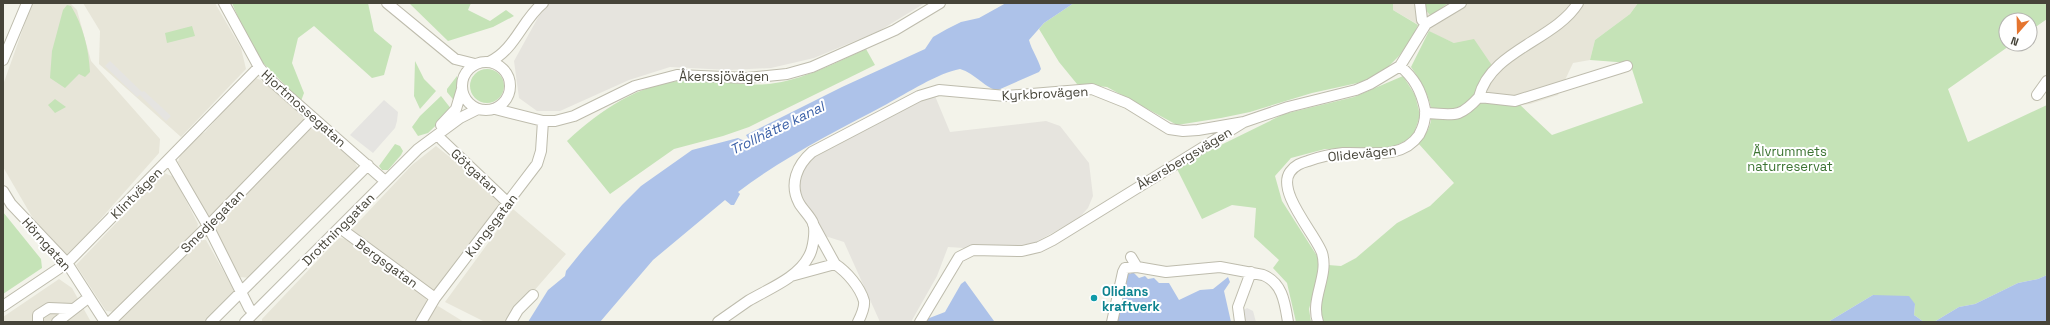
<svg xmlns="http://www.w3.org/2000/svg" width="2050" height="325" font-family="'Space Grotesk',sans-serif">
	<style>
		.residential { fill: #e7e5d8 }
		.industrial { fill: #e6e4de }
		.green { fill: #c5e3b7 }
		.parking { fill: #e5e4e1 }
		.water { fill: #adc2e9 }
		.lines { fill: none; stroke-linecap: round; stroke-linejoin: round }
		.minor-casing { stroke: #bebcad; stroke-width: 12 }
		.minor { stroke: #fff; stroke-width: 10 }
		.culture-dot { fill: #0f9aa8; stroke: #fff; stroke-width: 1.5 }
		.labels { text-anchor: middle; stroke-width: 4; stroke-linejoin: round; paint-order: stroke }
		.street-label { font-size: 13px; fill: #464439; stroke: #fff }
		.park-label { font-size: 13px; fill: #3b7331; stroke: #fff }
		.culture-label { font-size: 13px; font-weight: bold; fill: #0d838f; stroke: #fff; text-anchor: start }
		.water-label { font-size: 14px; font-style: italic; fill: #3c61a8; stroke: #fff }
	</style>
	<rect width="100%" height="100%" fill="#f3f3ea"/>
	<path class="residential" d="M32 3H70L77 10 91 61 160 139 159 153 68 256 45 234 31 215 3 167V85Z
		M83 3H215L241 48 246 69 181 137 99 64 100 31Z
		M1393 3H1423L1431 16 1448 3H1638L1630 14 1595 40 1590 60 1573 63 1558 95 1530 104 1511 106 1485 100 1454 43 1434 34 1393 10Z
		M254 77 271 85 306 121 209 220 178 162 180 156 188 147 196 137 205 132Z
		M315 128 354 161 358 168 250 278 240 277 215 230 217 222 308 130Z
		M436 146 506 202 434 295 350 231 412 165Z
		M164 173 174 177 198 224 197 230 115 312 106 311 76 265Z
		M513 209 566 254 507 322H485L445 302Z
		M339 238 348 239 426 297 427 302 415 322H262V319Z
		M198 240H206L234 290 232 297 206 322H116Z
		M59 279 72 288 91 322H3V317Z
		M438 306 464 322H426L434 308Z"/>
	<path class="industrial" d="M546 3H925L879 31 814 58 771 68 729 70 670 67 629 80 560 111H537L519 98 514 61Z
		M935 96 950 132 1046 121 1060 126 1089 163 1093 196 1088 208 1078 219 1034 243 1014 246 964 248 948 247 937 276 911 322H880L844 242 822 235 799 196 800 173 806 160 913 103Z"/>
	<path class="green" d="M232 3H368L374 31 392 46 384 75 372 78 314 26 298 38 292 63 304 93 301 101 253 53Z
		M409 3H471L468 10 490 21 506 10 514 16 493 27 448 41Z
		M1074 3H1393V10L1418 25 1412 38 1399 56 1383 72 1362 82 1312 93 1250 112 1221 118 1177 125 1107 87 1077 84 1059 62 1039 29 1044 23Z
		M1423 3H1448L1431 16 1423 7Z
		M1638 3H2047V19L2030 31V20H2006V44H2012L1948 89 1968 142 2047 105V275L2038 279 2018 283 1975 304 1959 307 1934 322H1924L1914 315 1915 304 1873 295 1828 322H1318V318L1328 265 1341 266 1356 258 1397 223 1430 206 1454 183 1418 143C1444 119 1427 90 1411 67L1429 31 1454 43 1474 39 1491 64 1485 100 1518 103 1552 135 1643 103 1630 63 1590 60 1595 40 1630 14Z
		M67 5 71 6C83 25 89 50 90 72L85 77 79 74 65 88 50 78 52 51 63 10Z
		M192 26 195 36 167 43 165 33Z
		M866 49 875 65 749 127 723 136 674 149 610 194 567 141C602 109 638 84 686 80 713 78 742 87 769 84 803 80 835 63 866 49Z
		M415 61 424 79 436 91 420 109 414 96Z
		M470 86a17 17 0 1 1 34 0a17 17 0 1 1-34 0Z
		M457 76C459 85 460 94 456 103L447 92V89Z
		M1403 76 1415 95 1420 115 1413 137 1391 148 1325 149 1291 158 1275 176 1282 201 1319 259 1316 284 1309 309 1311 322H1296L1287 283 1273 268 1279 260 1254 237 1256 208 1232 205 1202 219 1176 167 1284 114 1354 97Z
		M441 96 452 110 428 133 418 136 412 127 420 116Z
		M55 99 66 107 55 113 48 105Z
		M395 144 400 146 403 151 401 155 388 170H382L379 166Z
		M3 212 41 259 42 268 3 294Z"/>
	<path class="parking" d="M110 61 142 92 144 91 171 116 166 121 140 95 137 97 105 66Z
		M384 100 398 112 397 121 395 128 373 153 350 135Z
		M1247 308 1253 311 1256 322H1244L1242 311Z"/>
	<path class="water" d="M1006 3H1074L1044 23 1029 40C1032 51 1038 58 1041 69L1039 72 998 90C987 90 975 73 960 69 938 73 907 93 887 104 836 131 784 157 738 192L740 194 734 205H731L725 200 653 260 600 322H528L548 290 565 276 566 271 583 250 622 205 641 186 692 150 738 138 747 142 748 138 746 135 842 87 925 49 933 37 947 29 961 22 979 18Z
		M1126 272 1130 274 1133 272 1139 278 1145 276 1148 279 1154 278 1159 283H1169L1179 300 1200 290 1213 289 1228 277 1230 282 1224 291 1231 322H1117L1127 280Z
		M2047 275V322H1934L1959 307 1975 304 2018 283 2038 279Z
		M965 281 994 321 919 322 945 312 961 284Z
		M1873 295 1909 296 1915 304 1914 315 1924 322H1828Z"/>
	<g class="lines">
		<defs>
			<path id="minor" d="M224 3 259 67 268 78 385 181
				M387 3 455 59 475 64
				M1420 3 1422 20 1426 24
				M3 60 27 3
				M462 86a24 24 0 1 1 48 0a24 24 0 1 1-48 0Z
				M489 62C515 50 522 20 543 3
				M2037 95 2047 81
				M1479 97C1490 51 1555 40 1578 3
				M495 109 543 121H555L574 116 635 86 677 75 747 78 787 74 812 67 895 30 940 3
				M1425 113C1453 114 1458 120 1479 97L1515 101 1627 66
				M441 125 456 109 462 89
				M442 140 508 203
				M169 159 208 226 249 308 254 313
				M3 191 11 204 67 263 105 322
				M340 228 435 298
				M1131 257 1137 267
				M835 264C847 272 860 287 864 301 865 308 861 316 858 322
				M791 276 835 264 813 224
				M3 306 67 263 259 67
				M38 322V315L49 308 73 309
				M57 322 88 298
				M110 322 208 226 313 118
				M211 322 368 165
				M245 322 418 149 460 118 478 109
				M421 322 435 298 537 164 541 151 543 121
				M511 322 518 310 533 295
				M718 322C728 315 738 308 748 301 768 289 798 278 809 256 813 249 816 231 813 223 810 216 803 210 799 203 789 184 797 165 812 152L919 96 939 90 1006 96 1092 89 1127 103 1169 129 1183 131 1198 130 1244 122
				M920 322 959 257 973 250 1022 251 1039 247 1053 240 1244 122 1288 107 1356 90 1370 84 1400 66 1426 24 1461 3
				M1112 322 1123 272 1125 268 1137 267 1166 272 1220 267 1263 275C1283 283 1285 304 1288 322
				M1240 322 1238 307 1251 272
				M1318 322C1310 299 1329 276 1322 253 1316 235 1276 192 1290 172 1295 165 1301 163 1308 161 1319 157 1332 154 1343 153 1369 152 1402 160 1419 135 1424 126 1426 119 1425 109 1421 90 1414 78 1400 66"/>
		</defs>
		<use href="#minor" class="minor-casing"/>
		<use href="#minor" class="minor"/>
	</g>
	<circle class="culture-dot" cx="1094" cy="298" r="4"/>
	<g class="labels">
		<g class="street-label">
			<text x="724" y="81">Åkerssjövägen</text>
			<text transform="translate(1045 93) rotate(-3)" y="5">Kyrkbrovägen</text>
			<text transform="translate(304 108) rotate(42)" y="5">Hjortmossegatan</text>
			<text transform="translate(1362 153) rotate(-6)" y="5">Olidevägen</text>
			<text transform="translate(1184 158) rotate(-31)" y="5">Åkersbergsvägen</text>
			<text transform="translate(475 171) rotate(43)" y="5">Götgatan</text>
			<text transform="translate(136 193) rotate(-45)" y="5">Klintvägen</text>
			<text transform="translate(212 221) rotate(-45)" y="5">Smedjegatan</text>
			<text transform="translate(491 225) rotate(-52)" y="5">Kungsgatan</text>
			<text transform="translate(338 229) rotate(-45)" y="5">Drottninggatan</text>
			<text transform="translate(47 244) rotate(48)" y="5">Hörngatan</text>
			<text transform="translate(387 263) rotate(36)" y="5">Bergsgatan</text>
		</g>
		<g class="park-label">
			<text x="1790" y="156">Älvrummets<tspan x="1790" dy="15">naturreservat</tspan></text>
		</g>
		<g class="culture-label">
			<text x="1102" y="296">Olidans<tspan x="1102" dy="15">kraftverk</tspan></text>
		</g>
		<g class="water-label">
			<text transform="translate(777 128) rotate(-26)" y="5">Trollhätte kanal</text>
		</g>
	</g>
	<rect width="2050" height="325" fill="none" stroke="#464439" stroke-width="8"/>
	<g transform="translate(2018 32) rotate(200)"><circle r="19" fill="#ffffff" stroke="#b5b4b0"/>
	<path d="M0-3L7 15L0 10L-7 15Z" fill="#e5752f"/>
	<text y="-6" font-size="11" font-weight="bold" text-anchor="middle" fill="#464439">N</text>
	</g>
</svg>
